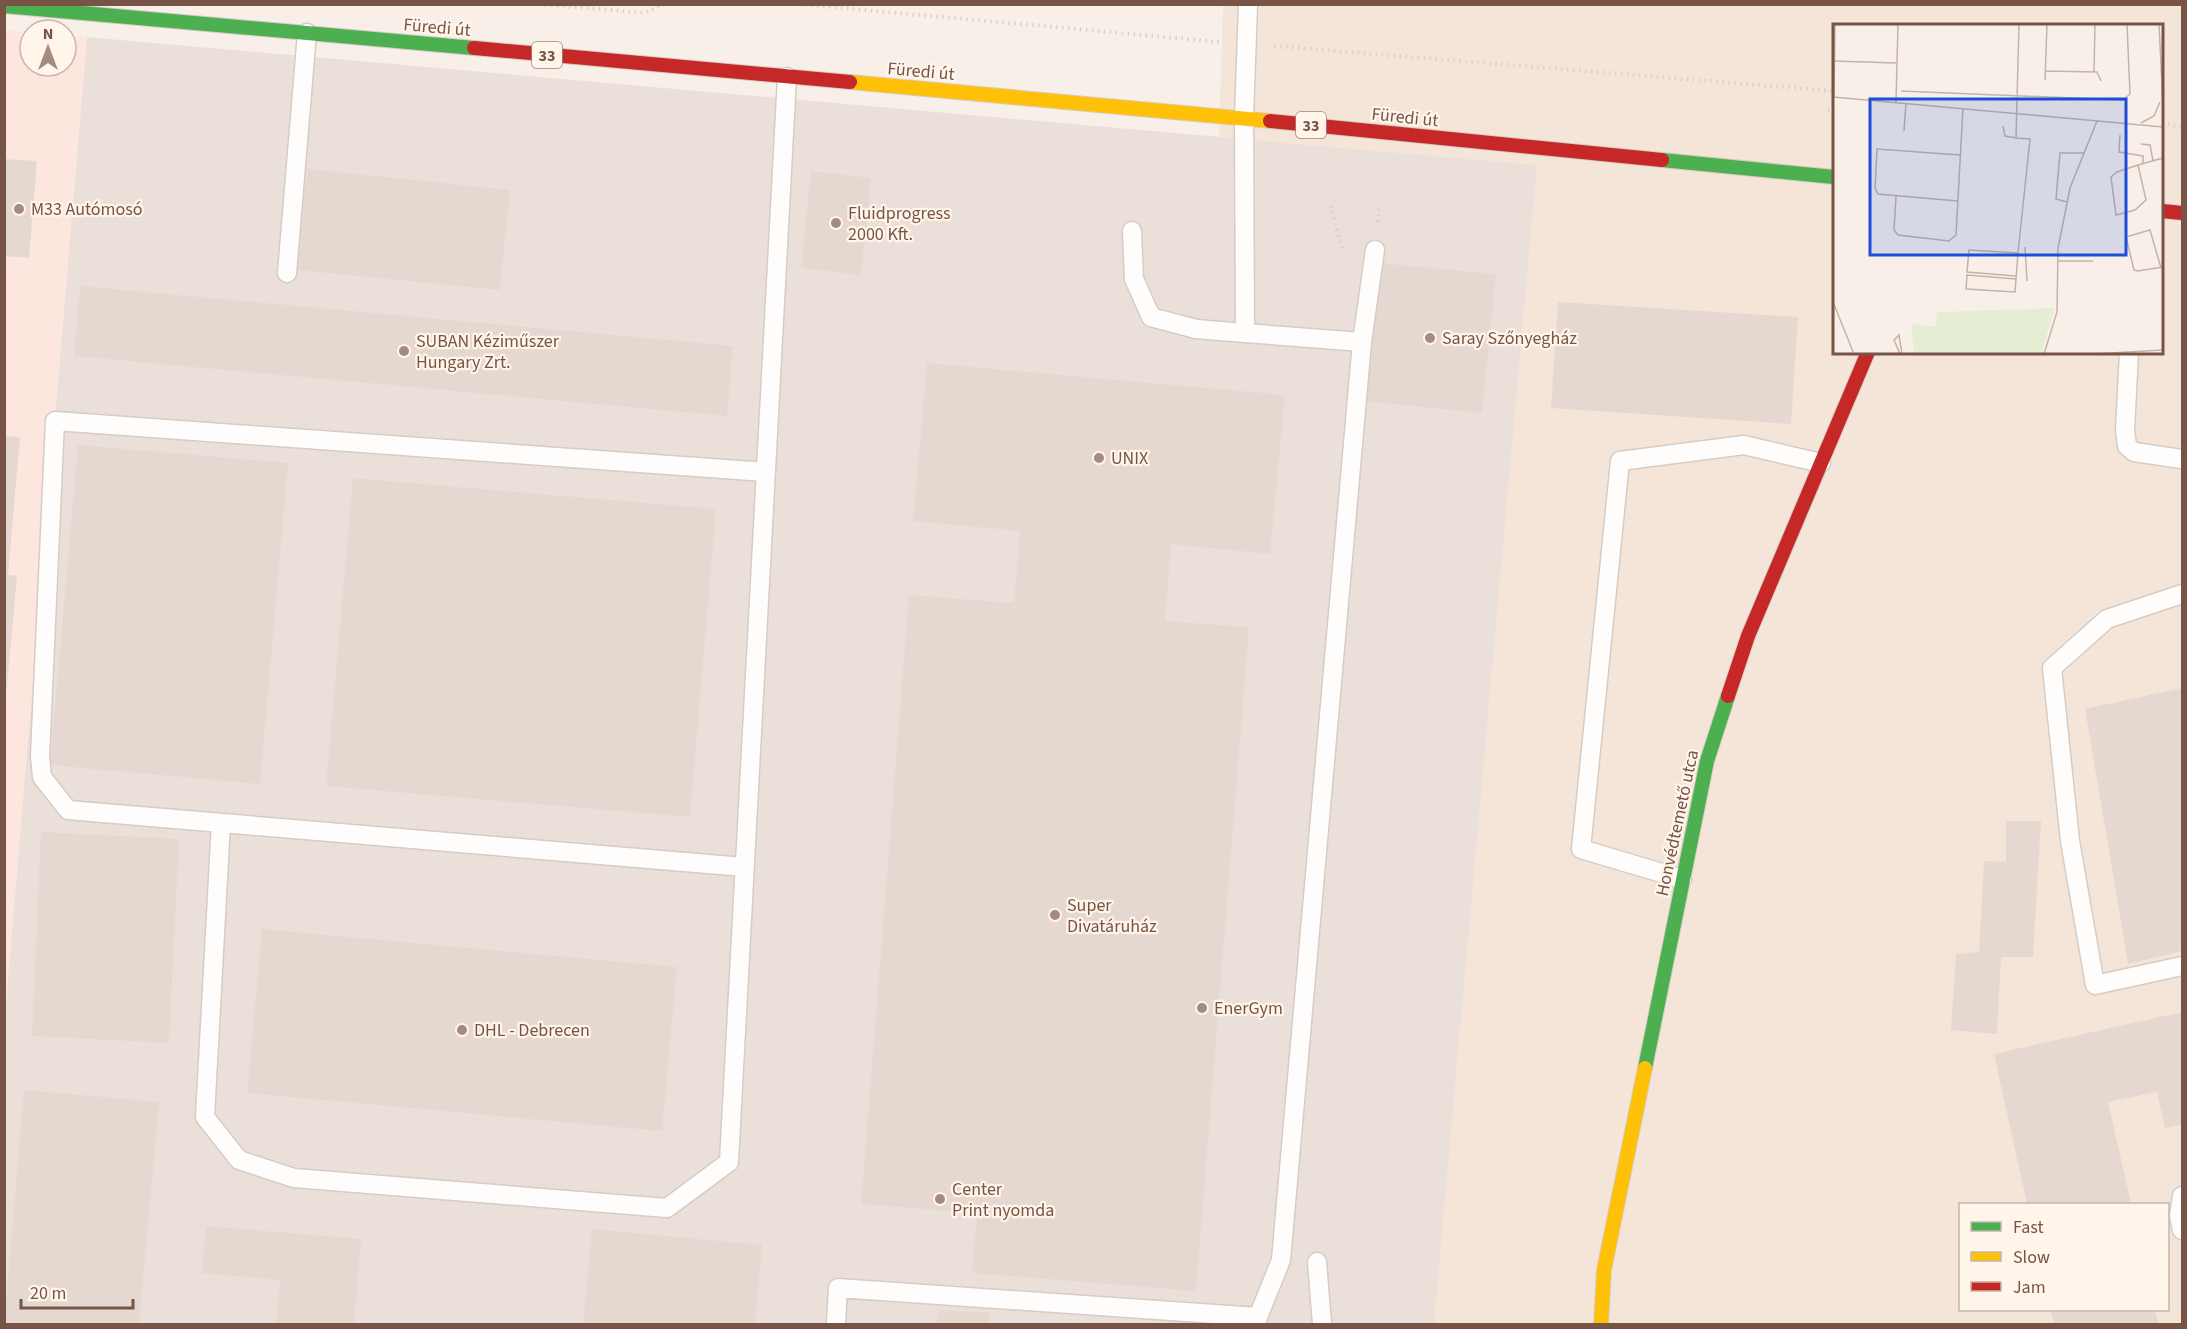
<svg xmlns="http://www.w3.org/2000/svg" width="2187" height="1329" font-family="'Source Sans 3',sans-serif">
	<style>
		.residential { fill: #f4e5d8; fill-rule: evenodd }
		.commercial { fill: #fce6de }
		.industrial { fill: #ebe0d9 }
		.building { fill: #e5d8d0 }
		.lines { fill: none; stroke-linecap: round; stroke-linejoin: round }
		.lane-casing { stroke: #d6ccc6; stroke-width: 21 }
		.fast-casing { stroke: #d7ccc5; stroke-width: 16 }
		.slow-casing { stroke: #d7ccc5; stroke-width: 16 }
		.jam-casing { stroke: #d7ccc5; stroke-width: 16 }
		.path { stroke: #dbd0cb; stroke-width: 4; stroke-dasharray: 1.5 4.5; stroke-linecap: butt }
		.lane { stroke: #fefdfc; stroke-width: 18 }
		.fast { stroke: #4caf50; stroke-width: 14 }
		.slow { stroke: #ffc107; stroke-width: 14 }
		.jam { stroke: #c62828; stroke-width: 14 }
		.poi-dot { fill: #a58b7f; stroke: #fff5ea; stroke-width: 2 }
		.labels { text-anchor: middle; stroke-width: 4.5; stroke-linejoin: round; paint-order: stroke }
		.shield { fill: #fff5ea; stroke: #a08478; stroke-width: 1.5 }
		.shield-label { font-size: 16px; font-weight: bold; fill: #785447 }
		.street-label { font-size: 18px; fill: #785447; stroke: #fff5ea }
		.poi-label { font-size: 18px; fill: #785447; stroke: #fff5ea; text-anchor: start }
		.inset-road { fill: none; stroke: #c5b2a8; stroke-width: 1.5 }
		.view { fill: #1d4ed8; fill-opacity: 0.15; stroke: #1d4ed8; stroke-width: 3 }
		.inset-edge { fill: none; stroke: #785447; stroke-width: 3 }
	</style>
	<rect width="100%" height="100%" fill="#f8f0e8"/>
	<path class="residential" d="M1223 5H2182V1324H1434L1537 165 1219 137ZM1834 26H2162V352H1834ZM1960 1204H2168V1310H1960Z"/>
	<path class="commercial" d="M5 30 30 32V66H66V35L87 37 5 1015Z"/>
	<path class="industrial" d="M87 37 1537 165 1434 1324H5V1015Z"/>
	<path class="building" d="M4 159 37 161 29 258 4 256Z
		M307 169 510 190 500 290 297 270Z
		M811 171 871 178 861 275 801 268Z
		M1377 263 1496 274 1482 413 1364 401Z
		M80 286 733 346 727 416 74 356Z
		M1558 302 1798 317 1791 424 1551 408Z
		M927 363 1285 395 1270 554 1171 544 1165 621 1249 627 1196 1291 972 1273 977 1213 861 1204 909 595 1014 603 1020 531 913 521Z
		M4 436 20 437 8 575 17 576 6 696Z
		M78 445 288 463 260 784 50 765Z
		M353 478 716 509 690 817 326 786Z
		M2182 688V951L2128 964 2085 709Z
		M2006 821H2041L2033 957H2001L1997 1034 1951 1030 1956 954 1979 952 1984 861 2006 862Z
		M41 832 179 839 169 1043 32 1036Z
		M262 929 677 967 662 1131 247 1093Z
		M2182 1012V1124L2165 1128 2157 1092 2108 1102 2131 1204H2027L1994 1054Z
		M24 1090 159 1102 139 1324H4Z
		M206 1226 361 1239 354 1324H276L280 1280 202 1273Z
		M592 1229 762 1245 755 1324H583Z
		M938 1310 989 1313V1324H937Z
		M2051 1310H2155L2158 1324H2054Z"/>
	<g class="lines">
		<defs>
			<path id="lane" d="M1248 4 1244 118 1245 333 1362 342 1281 1260 1258 1317
				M1132 231 1134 279 1151 317 1196 329 1245 333
				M287 273 307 33
				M1362 342 1375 250
				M2129 352 2125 430 2127 446 2134 452 2182 459
				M2182 594 2107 619 2052 668 2070 841 2095 985 2182 966
				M221 823 205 1117 239 1160 294 1178 667 1208 729 1162 787 77
				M744 867 68 810 42 777 40 756 55 421 766 472
				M1682 879 1581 849 1620 461 1744 445 1821 463
				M2182 1196 2179 1216 2182 1230
				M1317 1262 1322 1324
				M836 1324 838 1288 1258 1317 1257 1324"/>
			<path id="fast" d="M4 6 474 48
				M1662 160 1834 177
				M1645 1068 1707 761 1728 696"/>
			<path id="slow" d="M850 82 1270 121
				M1601 1324 1604 1270 1645 1068"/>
			<path id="jam" d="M474 48 850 82
				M1270 121 1662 160
				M2162 211 2182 213
				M1728 696 1748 636 1868 352"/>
		</defs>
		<use href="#lane" class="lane-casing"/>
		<use href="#fast" class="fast-casing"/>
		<use href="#slow" class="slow-casing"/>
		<use href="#jam" class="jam-casing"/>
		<path class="path" d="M539 4 645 13 664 4
			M799 4 1219 42
			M2181 4 2182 8
			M1274 46 1834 91
			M1828 110 1834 111
			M2162 123 2182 127
			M1331 206 1342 248
			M1378 222 1379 208"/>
		<use href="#lane" class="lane"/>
		<use href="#fast" class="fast"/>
		<use href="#slow" class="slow"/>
		<use href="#jam" class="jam"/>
	</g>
	<g class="poi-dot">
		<circle cx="19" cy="209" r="6"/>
		<circle cx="836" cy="223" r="6"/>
		<circle cx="1430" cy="338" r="6"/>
		<circle cx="404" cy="351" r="6"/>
		<circle cx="1099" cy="458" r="6"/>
		<circle cx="1055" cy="915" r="6"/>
		<circle cx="1202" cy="1008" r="6"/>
		<circle cx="462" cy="1030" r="6"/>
		<circle cx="940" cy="1199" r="6"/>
	</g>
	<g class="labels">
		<g class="shield">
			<rect x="532" y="42" width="30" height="26" rx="4.5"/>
			<rect x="1296" y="112" width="30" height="26" rx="4.5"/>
		</g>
		<g class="shield-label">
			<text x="547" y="61">33</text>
			<text x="1311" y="131">33</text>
		</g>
		<g class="street-label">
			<text transform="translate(437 27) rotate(5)" y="6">Füredi út</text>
			<text transform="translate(921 71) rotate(5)" y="6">Füredi út</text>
			<text transform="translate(1405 117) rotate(6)" y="6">Füredi út</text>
			<text transform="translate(1677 823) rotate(-78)" y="6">Honvédtemető utca</text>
		</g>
		<g class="poi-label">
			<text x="31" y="215">M33 Autómosó</text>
			<text x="848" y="219">Fluidprogress<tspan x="848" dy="21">2000 Kft.</tspan></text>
			<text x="1442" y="344">Saray Szőnyegház</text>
			<text x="416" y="347">SUBAN Kéziműszer<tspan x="416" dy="21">Hungary Zrt.</tspan></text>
			<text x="1111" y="464">UNIX</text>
			<text x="1067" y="911">Super<tspan x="1067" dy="21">Divatáruház</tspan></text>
			<text x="1214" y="1014">EnerGym</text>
			<text x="474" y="1036">DHL - Debrecen</text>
			<text x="952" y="1195">Center<tspan x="952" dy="21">Print nyomda</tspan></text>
		</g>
	</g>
	<g transform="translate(1833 24)">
		<rect width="330" height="330" fill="#f8f0e8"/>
		<path d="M222 284 208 330H81L78 300 102 303 104 288Z" fill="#e5eed2"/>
		<path class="inset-road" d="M326 0 330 83M0 37 64 39M212 47 264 48 268 57M261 48 262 0M212 56 214 0M68 67 290 76 297 70 294 0M0 73 330 103M1 73 2 0M63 78 65 0M308 99 321 92 327 78M170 102 172 112 183 114M71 107 73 79M287 111 286 128 310 132V139M308 120 317 121 320 137M305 141 313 176 302 186 283 191 278 153 284 148 305 141 330 134M63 172 61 206 65 211 116 217 123 211 130 84M125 177 45 170 42 164 44 125 127 131M234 178 223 175 227 129H251M192 223 194 257M185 229 197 115 183 114 186 0M225 237H260M328 244 317 206 293 213 301 246 305 247 330 243M183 255 134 251 133 265 182 268 185 229 136 226 134 248 183 252M0 278 21 330M67 330 61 316 66 311 69 330M211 330 224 288 225 224 237 164 264 97M260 330 330 326"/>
		<path class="view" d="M37 75H293V231H37Z"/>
		<rect width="330" height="330" class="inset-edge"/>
	</g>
	<rect width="2187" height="1329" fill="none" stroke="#785447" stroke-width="12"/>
	<rect x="1959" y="1203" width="210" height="108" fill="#fff5ea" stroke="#c9b5a9" stroke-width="1.5"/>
	<rect x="1971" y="1222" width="30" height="9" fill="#4caf50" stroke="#c9b5a9" stroke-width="1.5"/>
	<text x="2013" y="1233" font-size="18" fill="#785447">Fast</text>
	<rect x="1971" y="1252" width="30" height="9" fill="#ffc107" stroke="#c9b5a9" stroke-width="1.5"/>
	<text x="2013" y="1263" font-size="18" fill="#785447">Slow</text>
	<rect x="1971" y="1282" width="30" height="9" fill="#c62828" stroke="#c9b5a9" stroke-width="1.5"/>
	<text x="2013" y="1293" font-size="18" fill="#785447">Jam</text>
	<g transform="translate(48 48)"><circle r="28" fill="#fff5ea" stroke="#c9b5a9" stroke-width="1.5"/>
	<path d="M0-4.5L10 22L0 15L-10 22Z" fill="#a58b7f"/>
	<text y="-9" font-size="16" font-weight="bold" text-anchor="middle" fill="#785447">N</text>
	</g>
	<path d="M21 1299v9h112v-9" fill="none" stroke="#785447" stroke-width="3"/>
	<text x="30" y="1299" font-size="18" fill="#785447" stroke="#fff5ea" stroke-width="4.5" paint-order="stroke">20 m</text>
</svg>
